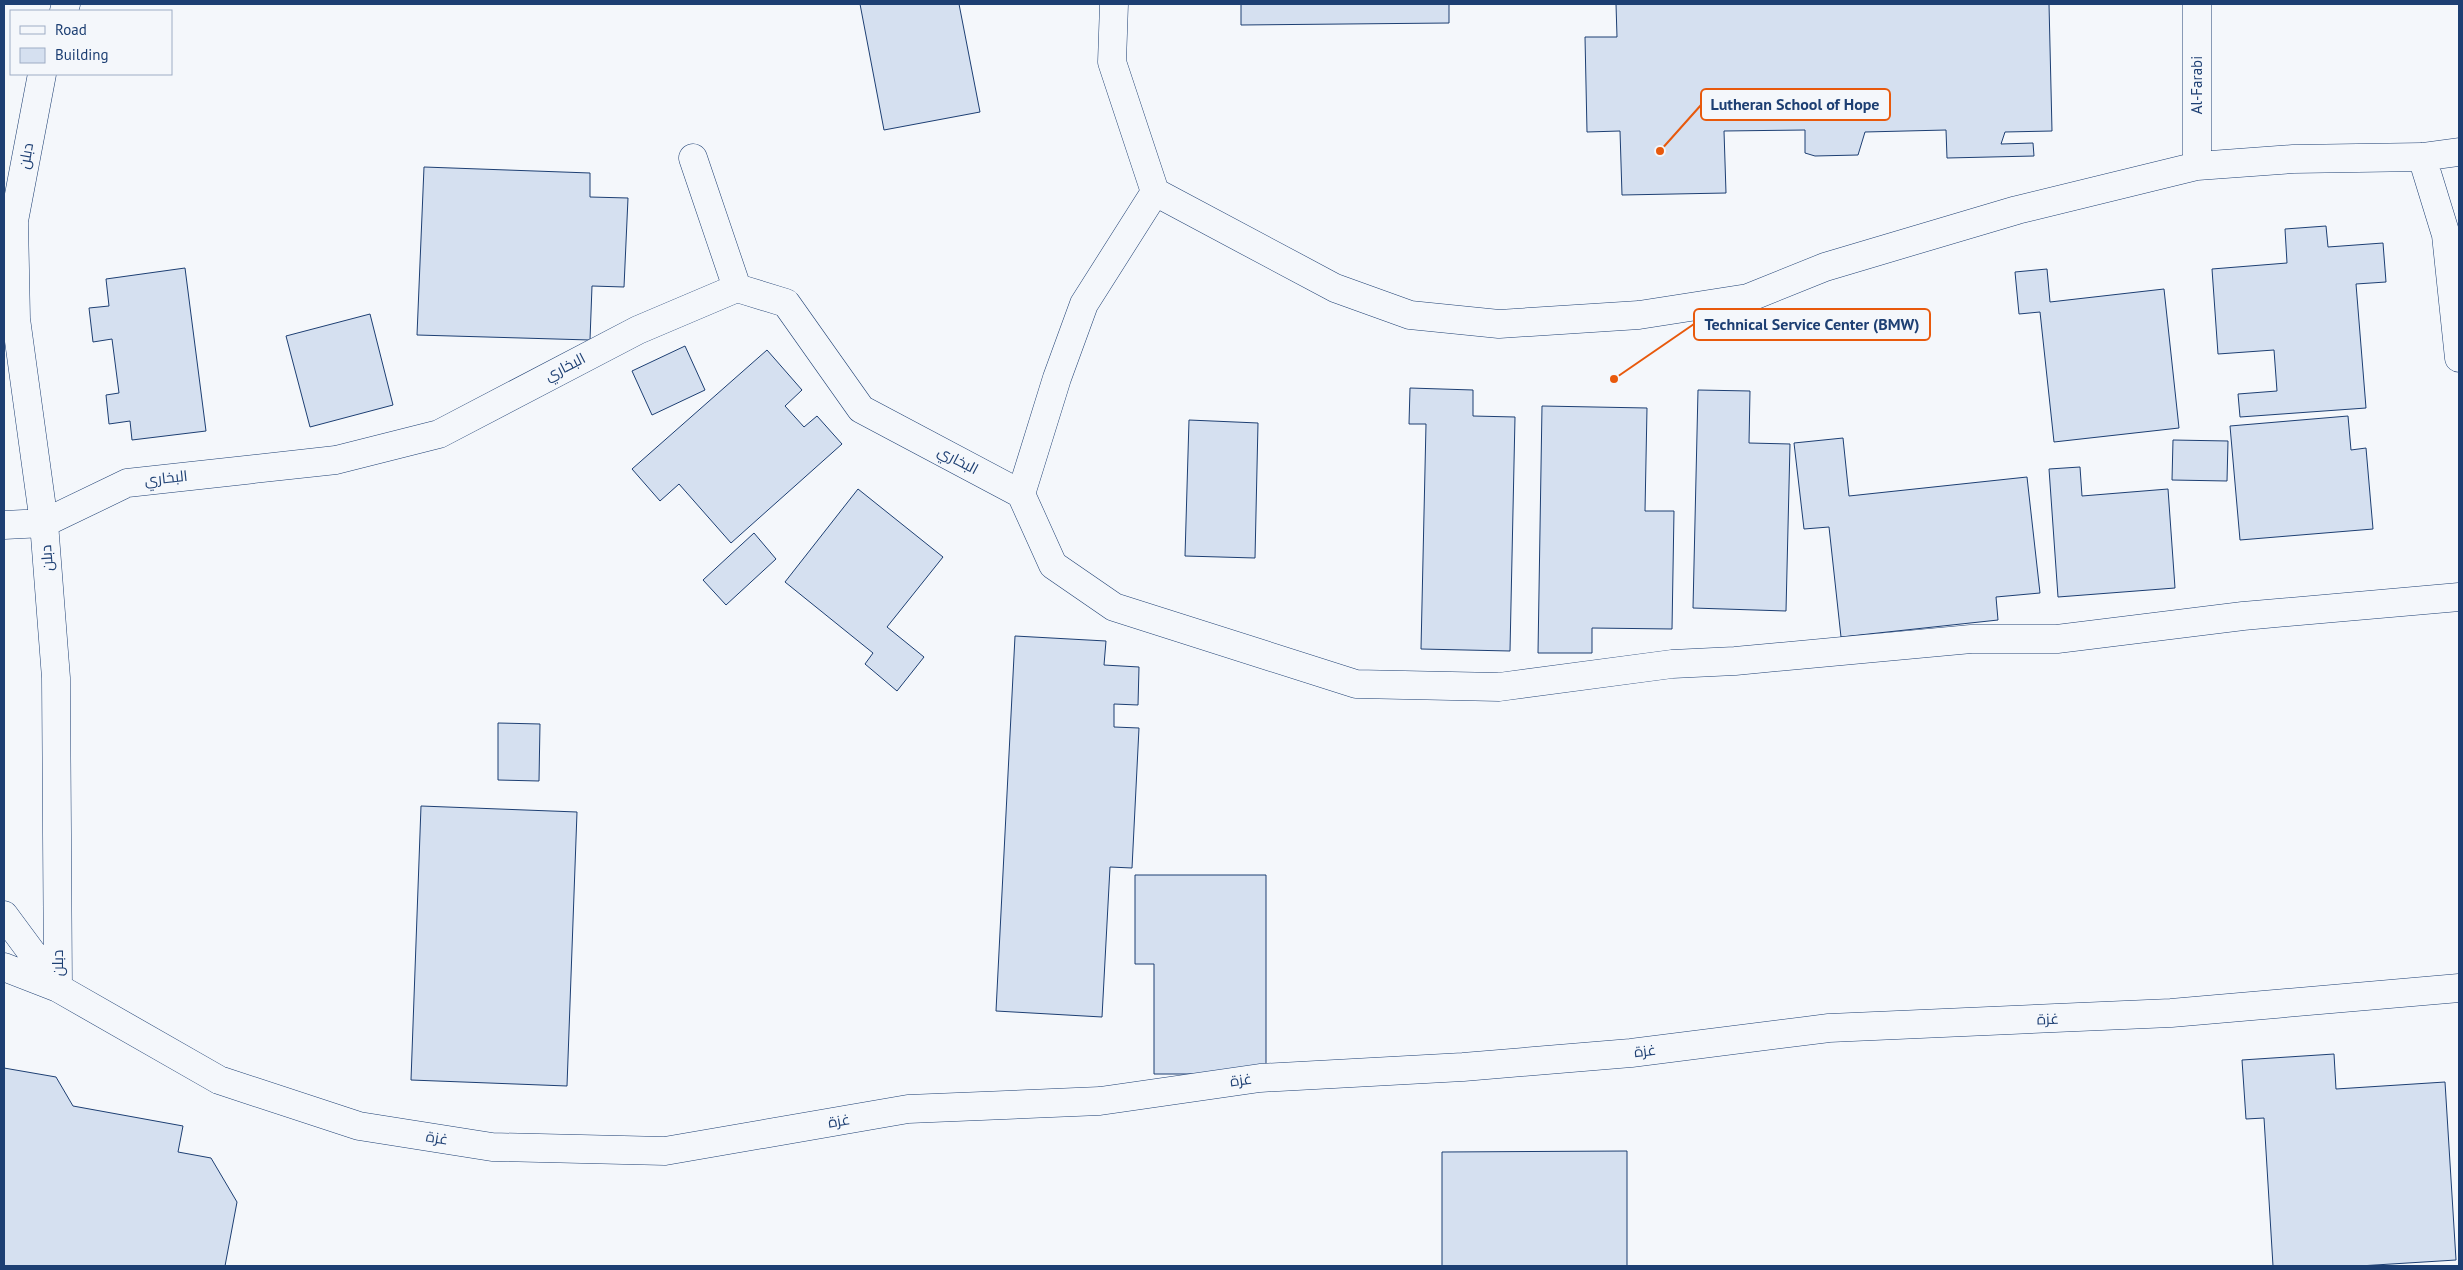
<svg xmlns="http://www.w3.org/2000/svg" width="2463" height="1270" font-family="'PT Sans',Cairo,sans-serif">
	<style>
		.building { fill: #d5e0f0; stroke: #1d3f73 }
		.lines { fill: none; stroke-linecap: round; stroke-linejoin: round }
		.minor-casing { stroke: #1d3f73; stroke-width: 29 }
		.minor { stroke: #f4f7fb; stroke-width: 28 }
		.labels { text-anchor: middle; stroke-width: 4; stroke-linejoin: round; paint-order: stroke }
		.street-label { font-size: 15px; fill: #1d3f73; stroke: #f4f7fb }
		.leader { fill: none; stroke: #e8590c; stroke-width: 2 }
		.callout-dot { fill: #e8590c; stroke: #f4f7fb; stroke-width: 2 }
		.callout { fill: #f4f7fb; stroke: #e8590c; stroke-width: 2 }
		.callout-label { font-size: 16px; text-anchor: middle; font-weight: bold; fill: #1d3f73 }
	</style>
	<rect width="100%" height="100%" fill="#f4f7fb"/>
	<path class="building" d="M860 4H959L980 112 884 130Z
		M1241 4H1449V23L1241 25Z
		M1616 4H2049L2052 131 2005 132 2001 144 2033 143 2034 156 1947 158 1946 130 1865 132 1858 155 1815 156 1805 153V130L1724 131 1726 193 1622 195 1620 131 1587 132 1585 37H1617Z
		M424 167 590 173V197L628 198 624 287 592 286 590 340 417 335Z
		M2326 226 2328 247 2383 243 2386 282 2356 284 2366 408 2240 417 2238 394 2277 391 2274 350 2218 354 2212 269 2287 263 2285 229Z
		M185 268 206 431 132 440 130 421 109 424 106 395 119 393 112 339 93 342 89 308 109 306 106 279Z
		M2047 269 2050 302 2164 289 2179 428 2054 442 2040 312 2019 314 2015 272Z
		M370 314 393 405 310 427 286 336Z
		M685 346 705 390 652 415 632 371Z
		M767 350 802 390 785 406 804 427 817 416 842 444 731 543 679 484 660 501 632 469Z
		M1410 388 1473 390V416L1515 417 1510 651 1421 649 1426 424H1409Z
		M1698 390 1750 391 1749 443 1790 444 1786 611 1693 608Z
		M1542 406 1647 408 1645 511H1674L1672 629 1592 628V653H1538Z
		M2348 416 2351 450 2366 448 2373 529 2240 540 2230 426Z
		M1189 420 1258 423 1255 558 1185 556Z
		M1843 438 1849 496 2027 477 2040 593 1996 597 1998 620 1841 637 1829 527 1804 529 1794 443Z
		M2173 440 2228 441 2227 481 2172 480Z
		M2080 467 2082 496 2168 489 2175 588 2058 597 2049 469Z
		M858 489 943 557 887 627 924 657 897 691 865 664 873 653 785 582Z
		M754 533 776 559 726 605 703 580Z
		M1015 636 1106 641 1104 665 1139 667 1138 705 1114 704V727L1139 728 1132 868 1110 867 1102 1017 996 1011Z
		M498 723 540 724 539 781 498 780Z
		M421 806 577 812 567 1086 411 1080Z
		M1135 875H1266V1074H1154V964H1135Z
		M2334 1054 2336 1089 2445 1082 2456 1260 2359 1266H2273L2264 1118 2246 1119 2242 1060Z
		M4 1068 56 1077 73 1106 183 1126 178 1152 211 1158 237 1202 225 1266H4Z
		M1627 1151V1266H1442V1152Z"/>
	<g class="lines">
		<defs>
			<path id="minor" d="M1114 4 1112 62 1155 192
				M2197 4V166
				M64 11 66 4
				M42 74 14 221 16 319 44 523 56 678 58 988
				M2422 157 2446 235 2459 358
				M693 158 737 288
				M1155 192 1084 304 1057 378 1021 494 1053 565 1114 607 1356 684 1499 687 1672 664 1735 661 1971 639H2057L2243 616 2459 597
				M1155 192 1335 288 1410 315 1499 324 1639 315 1748 298 1825 267 2017 210 2197 166 2293 159 2422 157 2459 152
				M4 525 44 523 127 483 336 460 439 434 638 330 737 288 786 303 861 409 1021 494
				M4 915 58 988
				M4 967 58 988 219 1080 359 1126 492 1147 665 1151 908 1109 1100 1101 1260 1078 1463 1067 1631 1053 1829 1028 2171 1013 2459 988"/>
		</defs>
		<use href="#minor" class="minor-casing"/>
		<use href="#minor" class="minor"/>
	</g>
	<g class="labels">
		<g class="street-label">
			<text transform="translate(2197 85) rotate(-90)" y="5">Al-Farabi</text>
			<text transform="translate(26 156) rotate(-80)" y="5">دبلن</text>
			<text transform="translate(565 367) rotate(-27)" y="5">البخاري</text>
			<text transform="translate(958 460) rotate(28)" y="5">البخاري</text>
			<text transform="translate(166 478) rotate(-6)" y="5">البخاري</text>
			<text transform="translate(47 558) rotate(-94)" y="5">دبلن</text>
			<text transform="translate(58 963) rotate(-90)" y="5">دبلن</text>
			<text transform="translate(2048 1019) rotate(-2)" y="5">غزة</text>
			<text transform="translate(1645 1051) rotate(-7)" y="5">غزة</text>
			<text transform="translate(1241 1080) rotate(-8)" y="5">غزة</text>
			<text transform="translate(839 1121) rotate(-10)" y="5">غزة</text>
			<text transform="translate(437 1138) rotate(9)" y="5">غزة</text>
		</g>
	</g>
	<path class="leader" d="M1660 151L1701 105M1614 379L1694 324"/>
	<g class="callout-dot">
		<circle cx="1660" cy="151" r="5"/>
		<circle cx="1614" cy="379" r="5"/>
	</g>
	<g class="callout">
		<rect x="1701" y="89" width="189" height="31" rx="5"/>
		<rect x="1694" y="309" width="236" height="31" rx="5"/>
	</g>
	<g class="callout-label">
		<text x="1795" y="110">Lutheran School of Hope</text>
		<text x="1812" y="330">Technical Service Center (BMW)</text>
	</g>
	<rect width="2463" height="1270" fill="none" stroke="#1d3f73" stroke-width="10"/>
	<rect x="10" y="10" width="162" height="65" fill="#f4f7fb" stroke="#9eadc5"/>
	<rect x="20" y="26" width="25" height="8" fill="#f4f7fb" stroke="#9eadc5"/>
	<text x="55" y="35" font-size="15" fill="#1d3f73">Road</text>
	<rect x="20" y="48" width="25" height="15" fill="#d5e0f0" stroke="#9eadc5"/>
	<text x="55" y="60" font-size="15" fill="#1d3f73">Building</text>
</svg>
